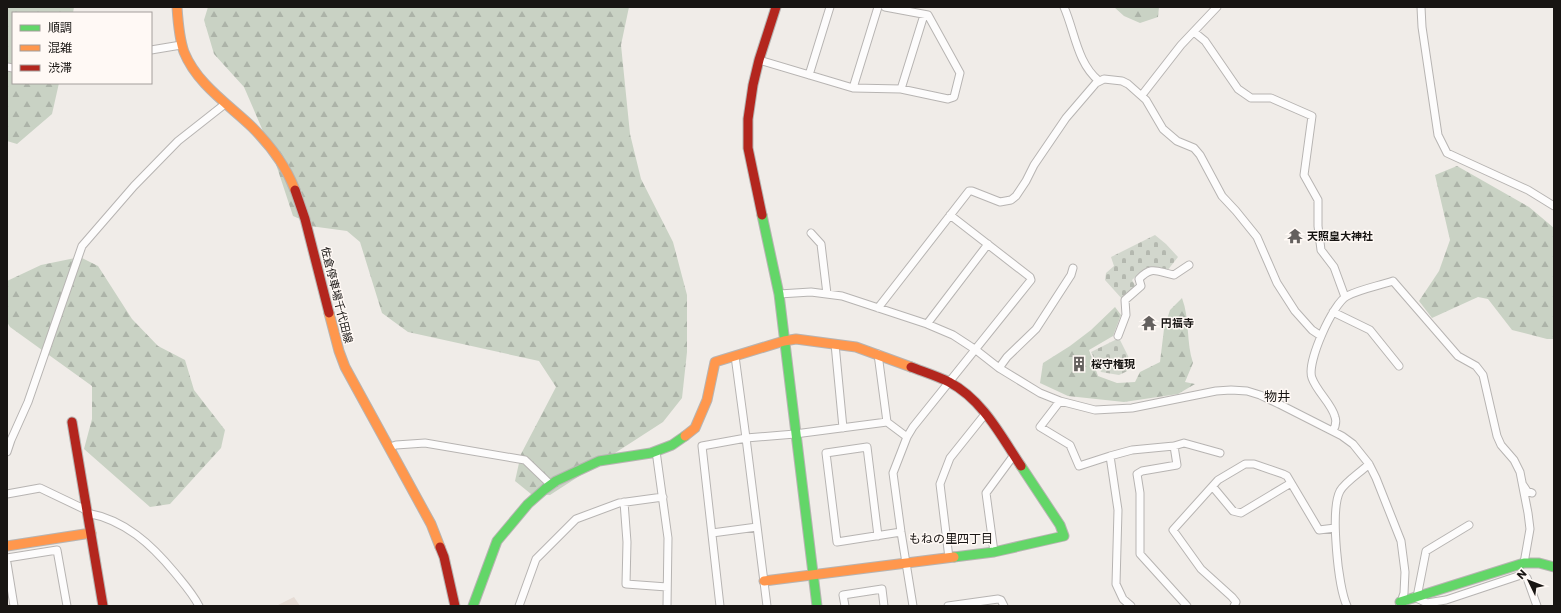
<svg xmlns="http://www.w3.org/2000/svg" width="1561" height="613" font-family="Poppins,'Noto Sans JP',sans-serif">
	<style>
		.built { fill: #e6dcd5 }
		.forest { fill: url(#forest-firs) }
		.cemetery { fill: url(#cemetery-stones) }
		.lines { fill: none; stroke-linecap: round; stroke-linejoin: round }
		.street-casing { stroke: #b7b4b2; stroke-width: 9 }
		.fast-casing { stroke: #b7b4b2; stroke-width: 11 }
		.slow-casing { stroke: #b7b4b2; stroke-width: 11 }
		.jam-casing { stroke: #b7b4b2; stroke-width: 11 }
		.street { stroke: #fdfcfc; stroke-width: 7 }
		.fast { stroke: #63d668; stroke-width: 9 }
		.slow { stroke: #ff974d; stroke-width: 9 }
		.jam { stroke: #b3261e; stroke-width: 9 }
		.labels { text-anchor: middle; stroke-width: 3; stroke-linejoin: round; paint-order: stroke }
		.poi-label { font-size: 11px; font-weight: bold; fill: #181513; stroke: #fff9f5; text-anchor: start }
		.street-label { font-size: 11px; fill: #181513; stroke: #fff9f5 }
		.neighbourhood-label { font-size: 12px; fill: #181513; stroke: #fff9f5 }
		.quarter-label { font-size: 13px; fill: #181513; stroke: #fff9f5 }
	</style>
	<defs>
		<pattern id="forest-firs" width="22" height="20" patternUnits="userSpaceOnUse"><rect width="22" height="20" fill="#c9d2c4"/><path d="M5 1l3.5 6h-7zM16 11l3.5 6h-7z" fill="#acb3a8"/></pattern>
		<pattern id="cemetery-stones" width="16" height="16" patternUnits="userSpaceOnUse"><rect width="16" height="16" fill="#d2d7cd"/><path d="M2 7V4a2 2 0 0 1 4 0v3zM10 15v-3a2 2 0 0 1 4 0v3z" fill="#b4b8af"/></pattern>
	</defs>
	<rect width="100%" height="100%" fill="#f0ece8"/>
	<path class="built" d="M294 597 300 606H276Z"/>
	<path class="forest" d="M7 7H74L73 13H13V83H59L52 114 17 144 7 141Z
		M208 7H629L621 45 630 134 641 179 673 242 687 295V352L682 398 663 422 550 495 531 494 515 481 521 454 556 387 539 361 408 332 382 313 360 242 347 231 310 226 307 222 293 216 272 152 244 87 214 54 204 20Z
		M1114 7H1159L1158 17 1140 23 1124 16Z
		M1457 166 1529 207 1554 228V339H1547L1512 330 1488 299 1478 297 1432 318 1419 301 1439 271 1450 240 1435 175Z
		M80 257 98 266 132 319 158 346 185 360 194 390 225 430 221 448 170 504 150 507 84 449 92 419V386L10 327 7 322V281L41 265Z
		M1182 298C1190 319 1186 342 1193 363L1185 382 1195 384 1178 394 1124 402 1068 396 1040 383 1043 363 1070 346 1091 330 1115 307 1121 315 1113 336 1089 350 1098 376 1117 383 1135 382 1140 372 1160 362 1164 329 1170 310Z"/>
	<path class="cemetery" d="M1155 235 1166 244 1178 257 1167 271C1147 263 1147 266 1132 280L1136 287 1123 300 1105 280 1106 273 1114 266 1111 257Z
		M1119 338 1134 368 1119 375 1101 372 1091 352Z"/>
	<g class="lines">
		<defs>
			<path id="street" d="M1064 7C1075 32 1077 63 1099 81
				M1421 7 1422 27 1438 135 1447 153 1528 190 1554 206
				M1194 32 1205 41 1238 89 1251 98H1271L1312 116 1304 175 1318 200V226L1321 250 1334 267 1345 297
				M151 50 181 45
				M759 60 853 88 901 89 948 99 954 97 960 73 928 15 885 7
				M7 67 13 68
				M809 75 830 7
				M853 88 878 7
				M901 89 924 15
				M1142 95 1181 45 1217 7
				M811 233 821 244 827 294
				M779 294 811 292 842 296 927 324 953 335 976 350 999 368 1040 393 1060 401 1095 410 1132 408 1216 391 1231 390 1247 391 1260 395 1279 404 1342 436 1353 444 1369 464 1376 478 1401 541 1405 572 1404 593 1400 605
				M878 308 969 191H972L1000 202 1011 200 1016 196 1026 181 1034 165 1066 118 1096 83 1104 79 1122 81 1128 84 1146 100 1163 129 1177 141 1194 148 1200 155 1222 196 1236 211 1257 237 1277 283 1295 311 1312 330 1321 336
				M1333 312 1370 330 1399 366
				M927 324 988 244
				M1118 336 1126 315 1125 300 1141 286 1139 279C1152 265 1157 272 1174 275L1189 265
				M835 344 843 428
				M878 354 887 422 907 437
				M735 356 746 438 795 434 887 422
				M999 368 1007 357 1036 329 1071 275 1073 268
				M1060 401 1040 427 1070 445 1079 466 1110 456
				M1333 431C1335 427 1337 422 1335 417 1332 404 1317 392 1312 378 1306 363 1333 303 1347 296 1361 289 1378 286 1393 281L1458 356 1476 366 1483 375 1497 436 1501 445 1514 460 1520 472 1528 513 1530 529 1524 563
				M1174 446 1177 465 1142 471 1137 474 1140 493V554L1187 606
				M390 447 396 445 425 443 525 460 551 485
				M656 451 668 538 667 606
				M7 452 11 440 28 402 82 246 134 186 178 141 225 104
				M1523 485 1527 491 1532 493
				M1213 487 1233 511 1241 513 1291 483
				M7 494 40 488 86 510
				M624 502 627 542 626 584 667 587
				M87 513C125 520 151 544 175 573 184 584 193 594 199 606
				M712 533 757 527
				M878 536 867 447 826 453 837 542 901 532
				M994 552 986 493 1014 455
				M7 558 57 550 67 606
				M949 558 940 484 950 458 986 413
				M7 563 14 606
				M1414 597 1427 603 1446 600 1521 575 1527 578 1537 606
				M1417 597 1426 551 1469 525
				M519 606 536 559 576 519 619 503 663 497
				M720 606 702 446 746 438 767 606
				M845 606 843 595 882 589 884 606
				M913 606 901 532 893 473 907 437 913 427 1031 280 1030 277 950 215
				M948 606 998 599 1001 600 1004 606
				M1131 606 1123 599 1116 584 1118 510 1110 456 1132 450 1174 446 1184 443 1220 453
				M1234 606 1236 602 1232 597 1201 569 1173 530 1218 480 1245 464H1254L1283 474 1287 476 1319 530 1335 528
				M1347 606C1338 587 1330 510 1340 491 1345 482 1361 472 1369 464"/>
			<path id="fast" d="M762 215 779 294 817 606
				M954 557 994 552 1064 536 1060 525 1021 466
				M1400 602 1524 563H1539L1554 567
				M473 606 497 541 528 504 545 489 556 481 599 461 651 453 672 445 685 436"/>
			<path id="slow" d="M177 7C178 22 179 38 184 52 197 84 228 104 252 127 270 145 286 166 295 190
				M329 313 339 351 345 367 431 524 440 547
				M685 436 695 428 707 400 715 362 784 341 796 339 856 347 911 367
				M7 546 91 533
				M764 581 954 557"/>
			<path id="jam" d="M295 190 305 219 329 313
				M762 215 748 148V119L753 85 759 60 776 7
				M911 367C924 372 937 376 949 382 983 400 1001 436 1021 466
				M72 422 103 606
				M440 547 444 557 455 606"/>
		</defs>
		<use href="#street" class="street-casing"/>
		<use href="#fast" class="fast-casing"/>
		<use href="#slow" class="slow-casing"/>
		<use href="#jam" class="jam-casing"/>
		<use href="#street" class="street"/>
		<use href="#fast" class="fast"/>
		<use href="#slow" class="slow"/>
		<use href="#jam" class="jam"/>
	</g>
	<defs>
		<symbol id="temple-bare" viewBox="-9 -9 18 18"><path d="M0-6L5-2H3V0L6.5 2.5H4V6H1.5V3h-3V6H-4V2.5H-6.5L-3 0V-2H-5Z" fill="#64605e" stroke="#fff9f5" stroke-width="2.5" paint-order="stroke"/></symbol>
		<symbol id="building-bare" viewBox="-9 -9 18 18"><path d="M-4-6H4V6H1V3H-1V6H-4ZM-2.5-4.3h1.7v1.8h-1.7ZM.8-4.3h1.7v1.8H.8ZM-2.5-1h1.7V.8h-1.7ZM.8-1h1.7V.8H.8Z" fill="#64605e" stroke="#fff9f5" stroke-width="2.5" paint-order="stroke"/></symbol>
	</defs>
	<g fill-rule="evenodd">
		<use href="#temple-bare" x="1284" y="225" width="22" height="22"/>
		<use href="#temple-bare" x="1138" y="312" width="22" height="22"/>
		<use href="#building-bare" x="1068" y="353" width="22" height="22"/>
	</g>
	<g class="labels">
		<g class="poi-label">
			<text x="1307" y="240">天照皇大神社</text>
			<text x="1161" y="327">円福寺</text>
			<text x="1091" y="368">桜守権現</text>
		</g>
		<g class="street-label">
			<text transform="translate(337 295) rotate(76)" y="4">佐倉停車場千代田線</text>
		</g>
		<g class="neighbourhood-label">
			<text x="951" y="543">もねの里四丁目</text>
		</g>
		<g class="quarter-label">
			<text x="1277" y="401">物井</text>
		</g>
	</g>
	<rect width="1561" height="613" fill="none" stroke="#181513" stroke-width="16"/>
	<rect x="12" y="12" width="140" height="72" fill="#fff9f5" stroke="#a39e9b"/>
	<rect x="20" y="25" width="20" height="6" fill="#63d668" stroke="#a39e9b"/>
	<text x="48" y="32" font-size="12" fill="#181513">順調</text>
	<rect x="20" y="45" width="20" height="6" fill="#ff974d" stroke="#a39e9b"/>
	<text x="48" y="52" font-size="12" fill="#181513">混雑</text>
	<rect x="20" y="65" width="20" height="6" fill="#b3261e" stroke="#a39e9b"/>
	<text x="48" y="72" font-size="12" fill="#181513">渋滞</text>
	<g transform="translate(1529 581) rotate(313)" stroke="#fff9f5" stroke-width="3" paint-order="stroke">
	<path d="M0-3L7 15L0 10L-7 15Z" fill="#181513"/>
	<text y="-6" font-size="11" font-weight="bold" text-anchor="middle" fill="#181513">N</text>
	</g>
</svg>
